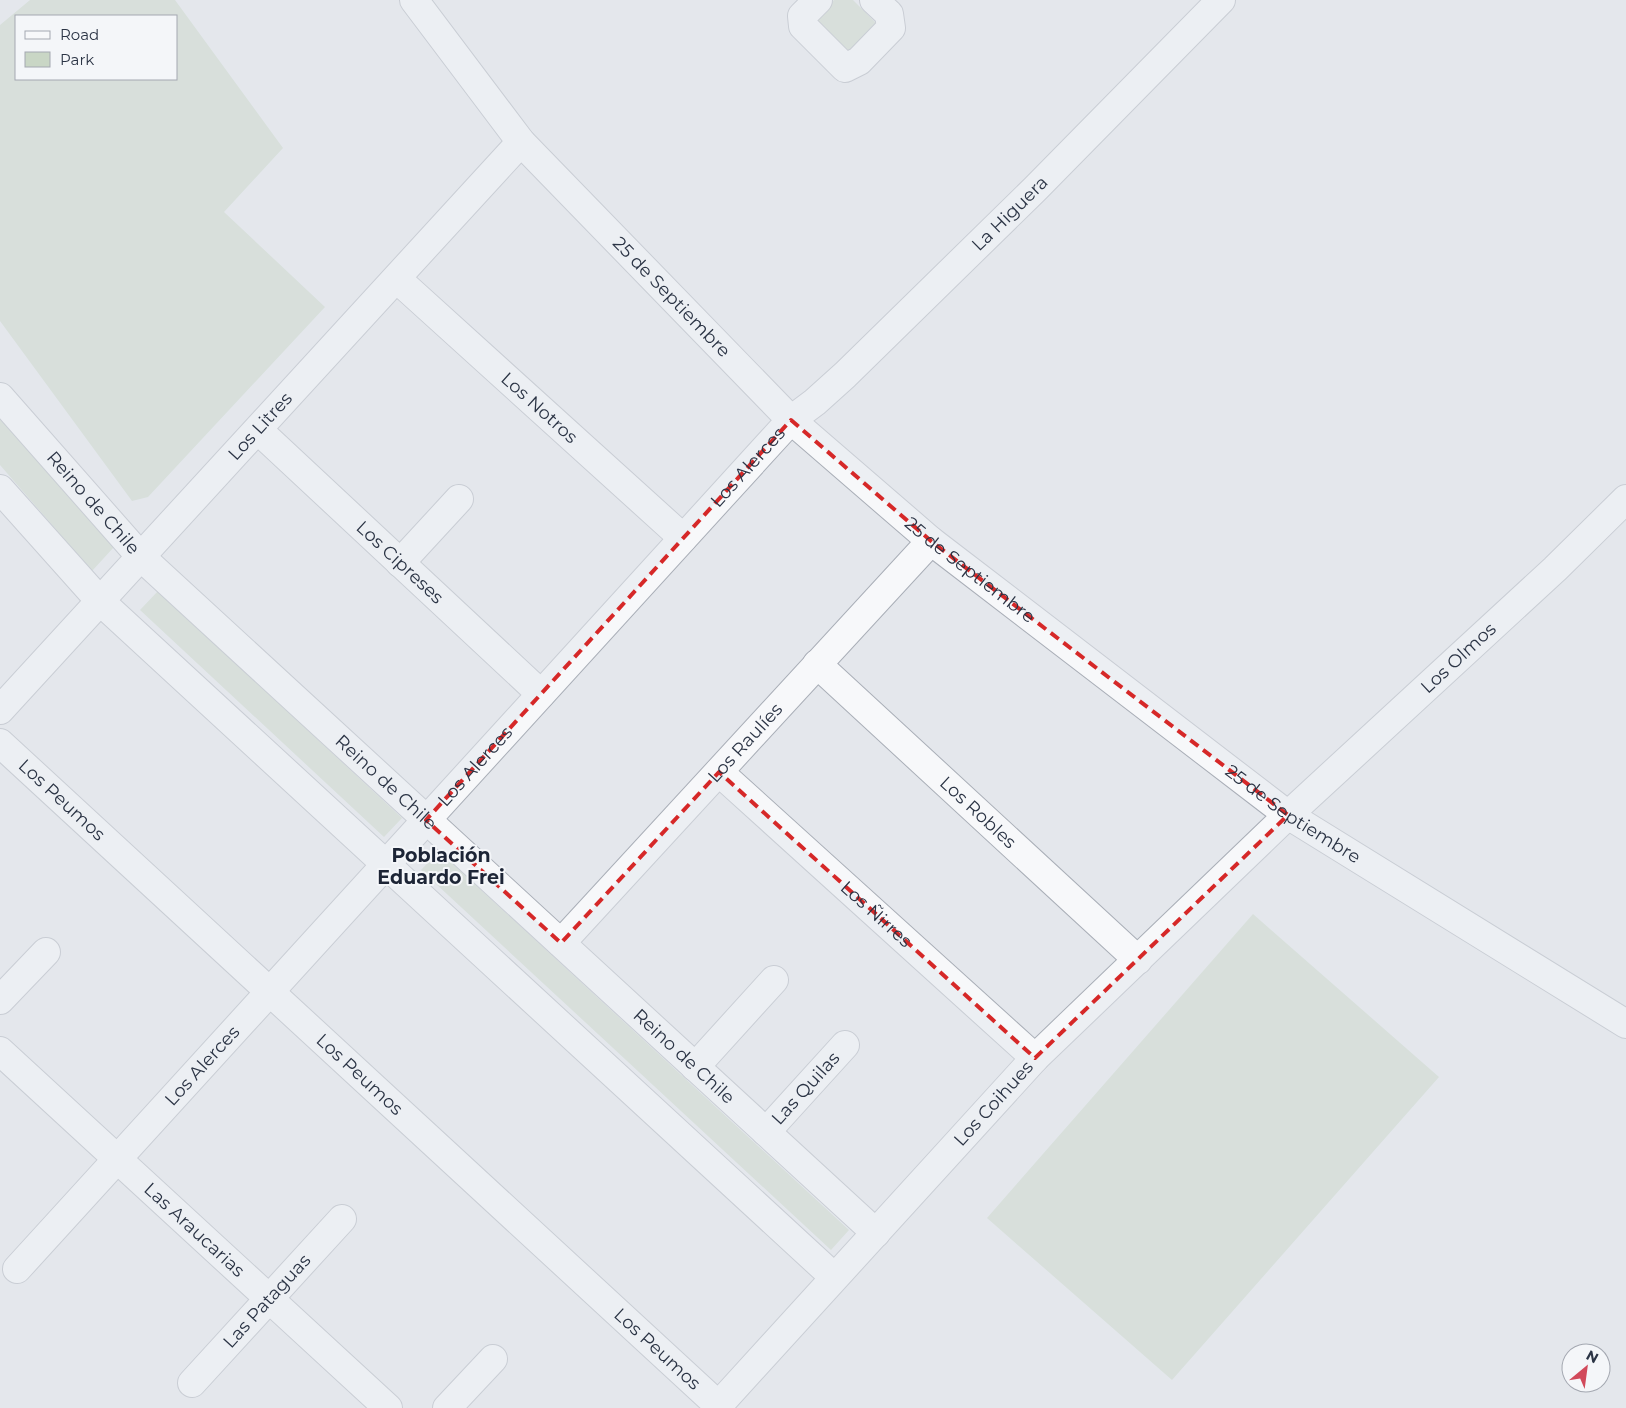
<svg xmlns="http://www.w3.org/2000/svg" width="1626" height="1408" font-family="Montserrat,sans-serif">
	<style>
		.green { fill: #c9d6c5; fill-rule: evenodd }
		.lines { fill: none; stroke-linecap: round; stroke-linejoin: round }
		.street-casing { stroke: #a9aeb7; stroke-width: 30 }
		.street { stroke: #f7f8fa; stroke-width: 28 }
		.marked { fill: none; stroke: #d62828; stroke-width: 4; stroke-dasharray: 10 6; stroke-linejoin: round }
		.labels { text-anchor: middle; stroke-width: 4; stroke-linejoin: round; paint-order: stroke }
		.street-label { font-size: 18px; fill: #2b3445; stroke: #f4f6f9 }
		.neighbourhood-label { font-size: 19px; font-weight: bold; fill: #1d2536; stroke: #f4f6f9 }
	</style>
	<rect width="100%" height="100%" fill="#e4e7ec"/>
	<path class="green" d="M30 0H175L283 148 224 212 325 307 148 497 132 501 0 321V25ZM16 16H176V79H16Z
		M834 0H853L877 24 846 57 811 24Z
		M0 417 114 547 92 571 0 465Z
		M158 591 402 818 384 837 140 610Z
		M439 851 849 1230 831 1250 421 870Z
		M1253 914 1439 1077 1172 1380 987 1218Z"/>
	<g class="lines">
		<defs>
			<g id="street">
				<path id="s1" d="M414 0 521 142 791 420 931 541 1288 815 1626 1024"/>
				<path d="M818 0 802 16 803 26 845 68 859 61 891 28 889 14 874 0"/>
				<path id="s2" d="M397 279 683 538"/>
				<path id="s3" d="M0 397 141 557 876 1233"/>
				<path id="s4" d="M258 430 541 694"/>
				<path d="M0 489 100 601 834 1277"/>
				<path d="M400 563 459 499"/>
				<path id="s5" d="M817 664 1138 960"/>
				<path id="s6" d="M0 710 521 142"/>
				<path id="s7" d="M0 743 718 1405"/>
				<path id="s8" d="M719 772 1035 1058"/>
				<path id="s9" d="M561 943 931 541"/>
				<path d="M0 1000 46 952"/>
				<path id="s10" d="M0 1051 388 1408"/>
				<path d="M695 1067 774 980"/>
				<path id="s11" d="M766 1132 845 1045"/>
				<path id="s12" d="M17 1269 791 420 815 402 845 375 1035 189 1221 0"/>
				<path id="s13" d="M192 1383 342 1219"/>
				<path d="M447 1408 493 1359"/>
				<path id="s14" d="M716 1408 1035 1058 1288 815 1555 569 1626 499"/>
			</g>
		</defs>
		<use href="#street" class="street-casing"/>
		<use href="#street" class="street"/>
	</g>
	<path d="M0 0H1626V1408H0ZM791 420 931 541 1288 815 1035 1058 719 772 561 943 426 820Z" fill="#e4e7ec" fill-opacity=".55" fill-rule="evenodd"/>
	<path class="marked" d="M791 420 931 541 1288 815 1035 1058 719 772 561 943 426 820Z"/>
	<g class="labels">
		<g class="street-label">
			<text dy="6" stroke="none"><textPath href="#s12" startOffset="1450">La Higuera</textPath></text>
			<text dy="6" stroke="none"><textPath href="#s1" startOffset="394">25 de Septiembre</textPath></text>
			<text dy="6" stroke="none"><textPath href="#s2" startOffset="192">Los Notros</textPath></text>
			<text dy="6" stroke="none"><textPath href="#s6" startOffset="385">Los Litres</textPath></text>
			<text dy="6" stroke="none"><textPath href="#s12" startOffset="1085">Los Alerces</textPath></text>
			<text dy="6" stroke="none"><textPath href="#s3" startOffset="141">Reino de Chile</textPath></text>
			<text dy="6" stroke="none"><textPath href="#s4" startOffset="194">Los Cipreses</textPath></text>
			<text dy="6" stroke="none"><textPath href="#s1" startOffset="799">25 de Septiembre</textPath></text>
			<text dy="6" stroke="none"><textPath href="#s14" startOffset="1056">Los Olmos</textPath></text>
			<text dy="6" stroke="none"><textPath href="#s9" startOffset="272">Los Raulíes</textPath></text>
			<text dy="6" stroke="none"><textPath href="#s12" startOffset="680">Los Alerces</textPath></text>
			<text dy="6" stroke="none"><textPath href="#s3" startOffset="546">Reino de Chile</textPath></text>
			<text dy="6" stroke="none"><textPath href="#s7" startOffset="84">Los Peumos</textPath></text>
			<text dy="6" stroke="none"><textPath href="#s5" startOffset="219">Los Robles</textPath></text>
			<text dy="6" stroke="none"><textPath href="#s1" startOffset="1204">25 de Septiembre</textPath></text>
			<text dy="6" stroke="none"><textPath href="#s8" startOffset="212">Los Ñirres</textPath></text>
			<text dy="6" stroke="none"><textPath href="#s3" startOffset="951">Reino de Chile</textPath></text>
			<text dy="6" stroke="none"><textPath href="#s12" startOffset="275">Los Alerces</textPath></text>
			<text dy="6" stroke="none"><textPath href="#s7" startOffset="489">Los Peumos</textPath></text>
			<text dy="6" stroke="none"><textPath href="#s11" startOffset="59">Las Quilas</textPath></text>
			<text dy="6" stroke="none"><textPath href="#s14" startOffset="412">Los Coihues</textPath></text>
			<text dy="6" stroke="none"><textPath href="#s10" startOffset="264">Las Araucarias</textPath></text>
			<text dy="6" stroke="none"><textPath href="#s13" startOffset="111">Las Pataguas</textPath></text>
			<text dy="6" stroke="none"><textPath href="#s7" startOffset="894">Los Peumos</textPath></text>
		</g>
		<g class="neighbourhood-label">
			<text x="441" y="862">Población<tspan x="441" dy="22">Eduardo Frei</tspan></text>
		</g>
	</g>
	<rect x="15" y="15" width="162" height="65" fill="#f4f6f9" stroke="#a4a8b1"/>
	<rect x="25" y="31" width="25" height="8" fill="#f7f8fa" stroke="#a4a8b1"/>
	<text x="60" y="40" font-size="15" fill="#2b3445">Road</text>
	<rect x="25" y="52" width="25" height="15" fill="#c9d6c5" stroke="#a4a8b1"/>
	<text x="60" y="65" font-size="15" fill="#2b3445">Park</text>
	<g transform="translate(1586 1368) rotate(29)"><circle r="24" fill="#f4f6f9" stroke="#a4a8b1"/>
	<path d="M0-4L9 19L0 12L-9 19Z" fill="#d1495b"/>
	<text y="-8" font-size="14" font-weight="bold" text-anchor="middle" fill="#2b3445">N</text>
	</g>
</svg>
